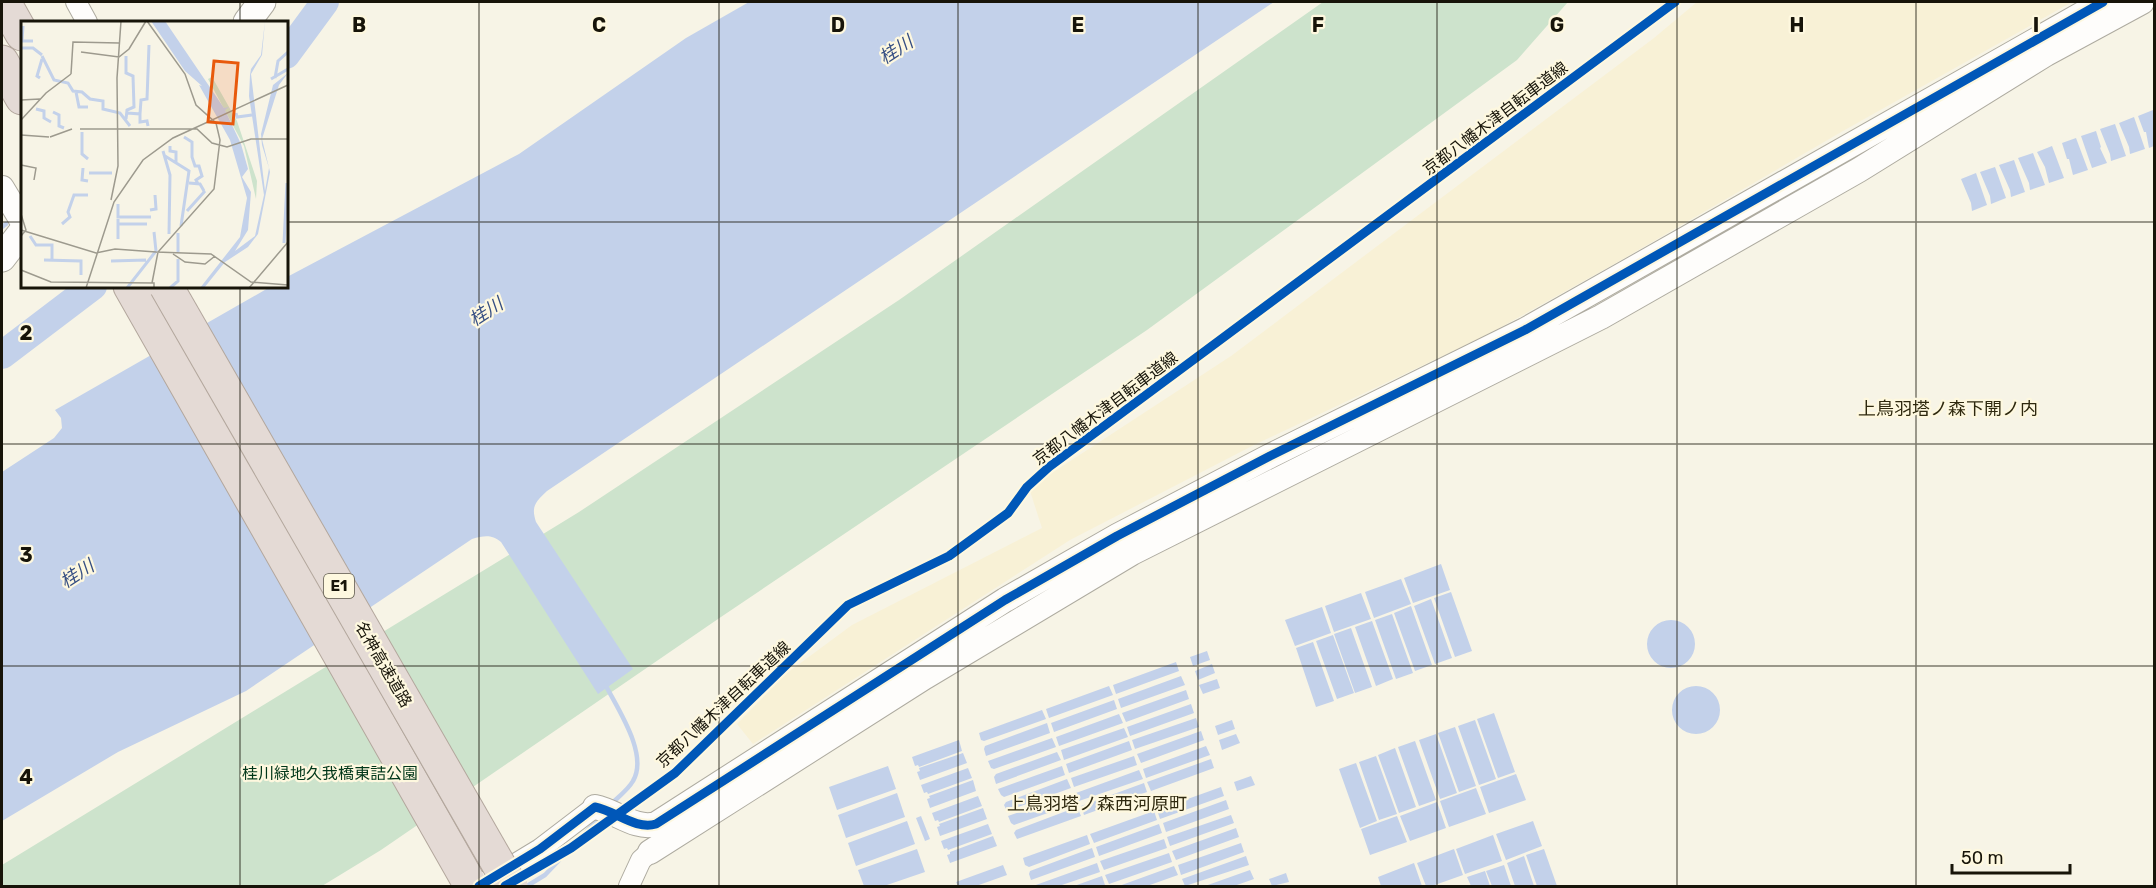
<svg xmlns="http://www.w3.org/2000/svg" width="2156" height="888" font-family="Rubik,'Noto Sans JP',sans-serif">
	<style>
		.built { fill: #f8f1d6 }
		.green { fill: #cde3cc }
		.water { fill: #c3d1ea }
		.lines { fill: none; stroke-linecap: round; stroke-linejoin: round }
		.stream { stroke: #c3d1ea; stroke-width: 4.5 }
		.river { stroke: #c3d1ea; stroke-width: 28 }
		.minor-casing { stroke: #aeaba0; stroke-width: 22 }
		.tertiary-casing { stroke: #aeaba0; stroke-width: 26 }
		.secondary-casing { stroke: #aeaba0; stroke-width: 29 }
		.motorway-casing { stroke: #b3a79d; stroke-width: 35 }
		.minor { stroke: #fefdfb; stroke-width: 20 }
		.tertiary { stroke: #fefdfb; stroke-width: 24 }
		.secondary { stroke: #fefdfb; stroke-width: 27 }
		.motorway { stroke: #e4dad5; stroke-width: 33 }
		.motorway-bridge-casing { stroke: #b3a79d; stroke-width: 35; stroke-linecap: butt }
		.motorway-bridge { stroke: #e4dad5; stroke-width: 33 }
		.cycleway-casing { stroke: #fef8df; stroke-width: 13 }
		.cycleway { stroke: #0057b8; stroke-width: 9 }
		.grid { fill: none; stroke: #171409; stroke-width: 1.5; stroke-opacity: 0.55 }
		.labels { text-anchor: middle; stroke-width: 4.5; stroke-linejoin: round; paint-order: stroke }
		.shield { fill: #fef8df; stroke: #5c5849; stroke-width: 1.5 }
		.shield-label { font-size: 15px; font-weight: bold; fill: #171409 }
		.street-label { font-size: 16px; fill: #171409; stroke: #fef8df }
		.park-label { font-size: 16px; fill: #013719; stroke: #fef8df }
		.water-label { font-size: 18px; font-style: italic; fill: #354e83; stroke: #fef8df }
		.neighbourhood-label { font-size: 18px; fill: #2f290f; stroke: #fef8df }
		.inset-river { fill: none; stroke: #c3d1ea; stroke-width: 3 }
		.inset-road { fill: none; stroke: #9d9a8e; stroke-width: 1.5 }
		.view { fill: #e8590c; fill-opacity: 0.15; stroke: #e8590c; stroke-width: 3 }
		.inset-edge { fill: none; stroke: #171409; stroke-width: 3 }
		.grid-label { font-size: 20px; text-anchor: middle; font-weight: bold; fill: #171409; stroke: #fef8df; stroke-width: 4.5; stroke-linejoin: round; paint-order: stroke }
	</style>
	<rect width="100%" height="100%" fill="#f7f4e6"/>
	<path class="built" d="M1697 2H2072L1843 131 1616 263 1485 336 1254 445 1070 540 753 744 737 724 787 673 852 625 1042 528 1029 488 1231 356 1654 38Z"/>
	<path class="green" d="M1323 2H1568L1517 60 1147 330 718 619 381 850 322 886H2V865L579 512 899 300Z"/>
	<path class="water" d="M749 2H1274L547 491C535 502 531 507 536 522L633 669 598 694 501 542C491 534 484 536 472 539L246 691 118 752 2 821V472L54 438 62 428 61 418 55 410 270 287 286 286 287 277 519 154 686 38Z
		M2153 110 2154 146 2149 148 2146 132H2144L2138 116Z
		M2134 117 2145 149 2130 154 2129 147 2119 123Z
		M2115 124 2126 156 2111 161 2110 154 2100 129Z
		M2096 131 2101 147 2100 148 2107 163 2092 168 2081 136Z
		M2076 138 2088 170 2073 175 2069 159H2067L2062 143Z
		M2052 146 2064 178 2049 183 2045 167 2037 152Z
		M2033 153 2045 185 2030 190 2029 183 2018 158Z
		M2014 160 2025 192 2011 197 2010 190 1999 165Z
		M1995 167 2006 198 1991 204 1990 196 1980 172Z
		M1976 173 1987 205 1972 211 1971 203 1961 179Z
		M1441 564 1450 590 1413 603 1404 578Z
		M1401 579 1411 604 1374 618 1365 592Z
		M1451 592 1472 651 1455 657 1434 598Z
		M1361 593 1371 619 1334 632 1325 606Z
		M1431 599 1452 658 1435 664 1414 606Z
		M1411 606 1432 665 1415 671 1394 613Z
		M1322 607 1331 633 1295 646 1285 620Z
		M1392 614 1413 673 1396 679 1375 620Z
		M1647 644a24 24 0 1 1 48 0a24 24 0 1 1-48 0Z
		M1372 621 1393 679 1376 686 1355 627Z
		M1351 628 1372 687 1355 693 1334 634Z
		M1333 635 1354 693 1337 699 1316 641Z
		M1313 642 1334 701 1316 707 1296 648Z
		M1207 651 1210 660 1193 666 1190 657Z
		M1176 662 1179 671 1116 694 1113 685Z
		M1212 664 1215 673 1198 680 1195 671Z
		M1181 676 1185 685 1121 708 1118 699Z
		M1217 679 1220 688 1203 694 1199 685Z
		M1109 686 1113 695 1049 718 1046 709Z
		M1672 710a24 24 0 1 1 48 0a24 24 0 1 1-48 0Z
		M1186 690 1189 699 1126 722 1122 713Z
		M1114 700 1117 709 1054 732 1051 723Z
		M1191 704 1194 713 1130 736 1127 727Z
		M1042 710 1046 719 984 741 981 740 979 733Z
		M1494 713 1515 772 1498 778 1477 719Z
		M1119 714 1123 723 1059 746 1056 737Z
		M1196 718 1199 727 1135 749 1132 740Z
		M1232 720 1235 729 1218 735 1215 726Z
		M1475 720 1496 779 1479 785 1458 726Z
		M1047 723 1050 733 986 756 984 749 985 746Z
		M1455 727 1476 786 1459 792 1438 733Z
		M1124 728 1128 737 1064 760 1061 750Z
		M1201 731 1204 740 1141 763 1137 754Z
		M1236 734 1240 743 1222 750 1219 740Z
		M1436 734 1457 793 1440 799 1419 740Z
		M1052 738 1056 747 994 769 991 768 988 761Z
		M959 740 962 751 919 767 918 765 915 766 912 757Z
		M1129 741 1132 750 1069 773 1066 764Z
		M1415 741 1436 800 1419 806 1398 747Z
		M1206 746 1210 755 1146 778 1143 769Z
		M1395 748 1416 807 1399 813 1378 755Z
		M1057 752 1061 760 996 784 994 777 996 774Z
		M963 753 967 763 920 780 917 772 920 771 919 768Z
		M1134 756 1137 765 1074 787 1071 778Z
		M1376 756 1397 814 1379 820 1359 762Z
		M1211 759 1214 768 1151 791 1147 782Z
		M1356 763 1377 821 1360 828 1339 769Z
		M888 766 896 789 837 810 829 787Z
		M1062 766 1065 775 1004 797 1001 795 998 789Z
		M968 768 972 778 928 794 927 792 924 793 921 785Z
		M1139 770 1143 779 1079 801 1076 793Z
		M1516 774 1526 800 1489 813 1480 787Z
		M1251 776 1255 785 1237 791 1234 782Z
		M1067 779 1071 788 1007 811 1004 805 1006 802Z
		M973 780 976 791 930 808 927 799 930 798 929 796Z
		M1144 783 1147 792 1084 815 1081 806Z
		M1221 787 1224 796 1160 819 1157 810Z
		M1476 788 1486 814 1449 827 1440 801Z
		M897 793 905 817 846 838 838 815Z
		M1072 794 1076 803 1014 825 1011 823 1008 816Z
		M978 796 982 806 939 822 938 820 935 821 932 813Z
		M1226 800 1229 809 1166 832 1163 823Z
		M1437 802 1446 828 1410 841 1400 816Z
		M1077 807 1081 816 1017 839 1014 833 1016 830Z
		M983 808 987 819 940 836 937 827 940 826 939 824Z
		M1154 811 1157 820 1094 843 1090 834Z
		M1231 815 1234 823 1170 846 1167 837Z
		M921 816 930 839 925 841 916 818Z
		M1397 816 1407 842 1370 855 1361 829Z
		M907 821 915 844 856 866 848 843Z
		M1533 821 1542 846 1506 860 1496 834Z
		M988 824 992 834 948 850 947 848 944 849 941 841Z
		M1159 824 1162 833 1099 856 1096 847Z
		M1236 828 1239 837 1176 860 1172 851Z
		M1087 835 1090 844 1029 867 1025 865 1023 858Z
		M1493 835 1502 861 1465 874 1456 849Z
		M993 836 997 846 950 863 947 855 950 854V852Z
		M1164 839 1167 848 1104 870 1100 861Z
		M1241 843 1244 852 1181 875 1178 865Z
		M1092 848 1095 857 1031 880 1029 874 1030 871Z
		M917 849 925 872 884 886H864L858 870Z
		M1454 849 1463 875 1432 886H1426L1417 863Z
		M1544 849 1557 886H1537L1526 855Z
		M1169 853 1172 862 1109 884 1105 875Z
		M1246 856 1249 865 1185 886 1182 879Z
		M1524 856 1534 886H1515L1507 863Z
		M1097 863 1100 872 1059 886H1033Z
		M1414 863 1422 886H1381L1378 877Z
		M1003 865 1007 875 976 886H958L956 882Z
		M1504 865 1511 886H1492L1486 871Z
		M1174 866 1178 875 1147 886H1119Z
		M1250 870 1254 879 1234 886H1205Z
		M1485 871 1490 886H1471L1467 877Z
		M1286 873 1289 882 1272 886 1269 879Z
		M1102 876 1105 885 1102 886H1074Z"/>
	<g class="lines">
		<path class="stream" d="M2 227 6 224
			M605 684C617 708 649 754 633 781 628 790 617 798 610 805
			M527 886 545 875 601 816"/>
		<path class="river" d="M286 55 325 2
			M2 355 93 286"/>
		<defs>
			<path id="minor" d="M76 2 87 22
				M479 886 540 849 595 807
				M629 886 641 860 650 852"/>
			<path id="tertiary" d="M2 188 22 221
				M595 807C616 811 635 830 656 824L1005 600 1117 536 1270 456 1525 330 2103 2
				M650 852 925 677 1132 553 1601 317 1859 170 2046 54 2142 2"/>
			<path id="secondary" d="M247 22 262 2
				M2 258 22 232"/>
			<path id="motorway" d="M4 2 22 34
				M2 62 22 98
				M130 286 471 886"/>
		</defs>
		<use href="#minor" class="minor-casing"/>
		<use href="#tertiary" class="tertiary-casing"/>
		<use href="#secondary" class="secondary-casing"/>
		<use href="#motorway" class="motorway-casing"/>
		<use href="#minor" class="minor"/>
		<use href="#tertiary" class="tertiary"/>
		<use href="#secondary" class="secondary"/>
		<use href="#motorway" class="motorway"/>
		<defs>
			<path id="motorway-bridge" d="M166 286 511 886"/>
		</defs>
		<use href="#motorway-bridge" class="motorway-bridge-casing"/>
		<use href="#motorway-bridge" class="motorway-bridge"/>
		<defs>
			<path id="cycleway" d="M479 886 540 849 595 807C616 811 635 830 656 824L1005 600 1117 536 1270 456 1525 330 2103 2
				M505 886 571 848 675 773 848 605 949 556 1008 513 1027 487 1049 467 1675 2"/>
		</defs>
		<use href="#cycleway" class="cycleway-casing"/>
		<use href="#cycleway" class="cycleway"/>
	</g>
	<path class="grid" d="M240 2V22M479 2V886M719 2V886M958 2V886M1198 2V886M1437 2V886M1677 2V886M1916 2V886M2 222H22M286 222H2154M240 286V886M2 444H2154M2 666H2154"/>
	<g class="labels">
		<rect class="shield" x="324" y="574" width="30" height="24" rx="4.5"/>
		<g class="shield-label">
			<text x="339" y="591">E1</text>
		</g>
		<g class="street-label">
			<text transform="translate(1495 118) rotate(-37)" y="6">京都八幡木津自転車道線</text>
			<text transform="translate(1105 408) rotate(-37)" y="6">京都八幡木津自転車道線</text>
			<text transform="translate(384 664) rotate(60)" y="6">名神高速道路</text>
			<text transform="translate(723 704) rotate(-43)" y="6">京都八幡木津自転車道線</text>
		</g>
		<g class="park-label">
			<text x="330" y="779">桂川緑地久我橋東詰公園</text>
		</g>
		<g class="water-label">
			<text transform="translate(896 50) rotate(-33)" y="6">桂川</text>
			<text transform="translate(486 312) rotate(-33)" y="6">桂川</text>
			<text transform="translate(77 574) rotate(-33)" y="6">桂川</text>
		</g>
		<g class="neighbourhood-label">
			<text x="1948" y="415">上鳥羽塔ノ森下開ノ内</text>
			<text x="1097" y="810">上鳥羽塔ノ森西河原町</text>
		</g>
	</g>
	<g transform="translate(21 21)">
		<rect width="267" height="267" fill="#f7f4e6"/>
		<path d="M191 56 216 100 236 160 235 178 223 125 187 58Z" fill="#cde3cc"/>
		<path d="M130 0H144L203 87 208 86 204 89 220 123 227 148 221 156 230 171 227 209 214 230 234 215 243 174 228 75 229 54 230 48 240 34 244 0 241 34 230 53 244 170 248 147 241 124 240 113 252 64 267 52 258 64 241 118 249 151 237 213 227 226 204 241 183 267H179L219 216 226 177 209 119 178 64 181 65 164 50Z" fill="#c3d1ea"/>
		<path class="inset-river" d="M2 5 1 20H12M0 27H12L21 34M21 35 33 59 47 62 52 70 61 71 69 78 82 80V88L99 92 109 105M19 57 16 55 21 38M254 57 257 40 267 31M250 58 267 48M55 71 58 86H67M15 88 23 90V97L30 101M32 91 38 94V105L43 107M106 92 119 93V101L126 100 127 105M215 92 216 96 231 94M119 93 120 79 126 78 128 24M105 98 106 89 113 86 112 55 105 52V35M61 111V133L67 138M163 116 171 121V136L174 145H178L181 155 175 159 177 163M149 125V130L155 131V142M142 130 149 154 148 213M144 135 168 150 160 205M62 147 61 159 67 160M68 152H91M168 162 179 163 183 170M97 183V196H130M129 189 135 188 134 174M166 190 184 170M41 203 49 196 47 191 53 174H67M97 203H126M9 215 15 224H31V238M97 218V198M263 222 266 162M157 231V212M23 239 60 240V254M90 240 125 239M106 267 135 230 133 211M149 267 157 260V238"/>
		<path class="inset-road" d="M126 0 164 53 175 84 195 102 199 119 193 168 137 231 131 262M60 31 98 36 108 28 125 0M50 53 52 21 98 22M0 79 19 78M0 99 25 72 50 53M59 108H176L191 122 206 126 230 118H267M0 114 28 116M29 116 51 108M0 144 15 147 13 159M90 179 97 145 96 57 100 0M0 193 5 209 0 215M0 209 75 232 94 228 135 231M135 231 190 233 230 261 267 264M152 233 164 241 184 243 194 235M0 249 30 261 133 262V267M65 267 93 181 122 139 152 117 267 64M228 267 267 221"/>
		<path class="view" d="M193 40 217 42 212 103 187 101Z"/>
		<rect width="267" height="267" class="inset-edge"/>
	</g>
	<g class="grid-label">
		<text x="359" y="32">B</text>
		<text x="599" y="32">C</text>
		<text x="838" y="32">D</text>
		<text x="1078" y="32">E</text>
		<text x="1318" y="32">F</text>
		<text x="1557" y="32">G</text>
		<text x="1797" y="32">H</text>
		<text x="2036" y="32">I</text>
		<text x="26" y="340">2</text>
		<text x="26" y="562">3</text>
		<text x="26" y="784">4</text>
	</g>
	<rect width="2156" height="888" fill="none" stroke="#171409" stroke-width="6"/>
	<path d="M1952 864v9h118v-9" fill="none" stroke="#171409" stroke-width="3"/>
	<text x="1961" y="864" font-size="18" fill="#171409" stroke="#fef8df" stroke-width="4.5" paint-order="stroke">50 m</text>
</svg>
